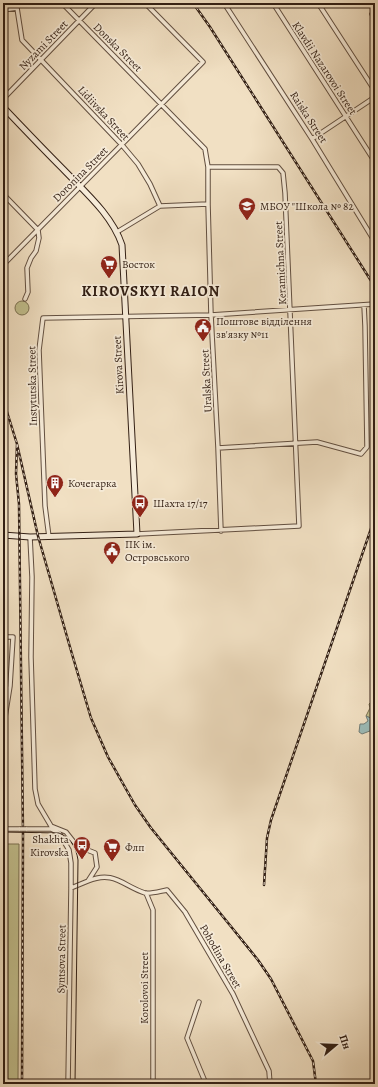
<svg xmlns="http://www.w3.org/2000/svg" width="378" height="1087" font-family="Alegreya,serif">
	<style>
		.green { fill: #c2c08e; stroke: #7a7051 }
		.water { fill: #9cbcb9; stroke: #727d77 }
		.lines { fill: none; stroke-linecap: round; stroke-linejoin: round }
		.minor-casing { stroke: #624f40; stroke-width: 5.5 }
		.secondary-casing { stroke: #321f14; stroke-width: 7 }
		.minor { stroke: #f6ebd8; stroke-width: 3.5 }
		.secondary { stroke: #f6ebd8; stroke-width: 5 }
		.tram { stroke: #321f14; stroke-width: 1 }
		.rail-casing { stroke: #321f14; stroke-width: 2.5 }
		.rail { stroke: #f6ebd8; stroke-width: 1; stroke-dasharray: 3; stroke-linecap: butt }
		.minor-bridge-casing { stroke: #624f40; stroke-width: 5.5; stroke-linecap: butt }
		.minor-bridge { stroke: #f6ebd8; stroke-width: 3.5 }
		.labels { text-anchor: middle; stroke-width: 3.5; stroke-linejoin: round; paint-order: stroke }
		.street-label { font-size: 11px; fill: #321f14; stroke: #f6ebd8 }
		.poi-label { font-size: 11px; fill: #321f14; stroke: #f6ebd8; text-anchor: start }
		.district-label { font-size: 15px; font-weight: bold; letter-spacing: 1px; fill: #321f14; stroke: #f6ebd8 }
	</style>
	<rect width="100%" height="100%" fill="#f1e0c3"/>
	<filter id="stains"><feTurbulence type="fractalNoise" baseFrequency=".005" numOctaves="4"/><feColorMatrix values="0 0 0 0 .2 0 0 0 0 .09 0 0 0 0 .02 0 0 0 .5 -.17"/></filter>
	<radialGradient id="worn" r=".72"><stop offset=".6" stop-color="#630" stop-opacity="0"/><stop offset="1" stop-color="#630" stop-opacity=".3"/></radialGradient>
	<path class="green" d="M15 308a7 7 0 1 1 14 0a7 7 0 1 1-14 0Z
		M375 699V720L366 716 370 708 369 704Z
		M3 844H19L18 1084H3Z"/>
	<path class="water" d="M366 716 375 720V729L362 734 359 732 360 724H364L368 721Z"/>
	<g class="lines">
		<defs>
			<path id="minor" d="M62 3 205 149 208 167V204L211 315 218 448 221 531
				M224 3 312 139 375 242
				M273 3 375 162
				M318 3 375 91
				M3 10 17 8 22 40 122 145 138 164 150 184 160 206 208 204
				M372 14 375 19
				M3 99 96 3
				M312 139 375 97
				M3 194 38 230 39 238 36 251 31 258 27 268 28 292 25 299
				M117 232 160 206
				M3 265 203 62 145 3
				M218 448 317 442 361 454 367 447 365 326 364 305
				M137 534 299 526 285 193 283 173 278 167H208
				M30 537 32 577 31 657 35 789 38 804 51 826 66 832 77 846 95 853 97 867 88 881 71 888
				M49 537 45 506 39 350 43 318 211 315 375 304
				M3 637H13L10 686 3 730
				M3 829H20
				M26 829H51L59 833 69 850 71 863V888L68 1084
				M88 881C114 870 123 886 145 893 151 894 161 891 167 890L185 912 233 994 269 1071 270 1084
				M146 893 153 910V1084
				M199 1002 187 1038 206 1084"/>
			<path id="secondary" d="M3 107C23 128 43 149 63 169 85 192 112 215 122 245L137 534 30 537 3 535"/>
		</defs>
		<use href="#minor" class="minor-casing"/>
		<use href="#secondary" class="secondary-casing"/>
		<use href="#minor" class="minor"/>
		<use href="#secondary" class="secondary"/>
		<path class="tram" d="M3 832 59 833C71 838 76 847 78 860L75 1084"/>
		<defs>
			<path id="rail" d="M193 3 210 27 375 287
				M3 399 17 444 16 474 19 504 23 832 22 1084
				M17 444 38 536 72 654 91 718 108 757 135 805 151 828 233 929 258 960 271 979 313 1061 316 1084
				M264 885 267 838 271 820 375 517"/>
		</defs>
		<use href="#rail" class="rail-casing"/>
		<use href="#rail" class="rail"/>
		<defs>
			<path id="minor-bridge" d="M20 829H26"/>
		</defs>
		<use href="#minor-bridge" class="minor-bridge-casing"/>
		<use href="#minor-bridge" class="minor-bridge"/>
	</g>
	<defs>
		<symbol id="school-pin" viewBox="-11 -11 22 30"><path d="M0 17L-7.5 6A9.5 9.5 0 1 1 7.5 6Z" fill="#8f2418" stroke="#f6ebd8"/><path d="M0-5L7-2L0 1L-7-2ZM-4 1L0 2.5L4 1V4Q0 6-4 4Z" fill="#fff"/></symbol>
		<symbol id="supermarket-pin" viewBox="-11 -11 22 30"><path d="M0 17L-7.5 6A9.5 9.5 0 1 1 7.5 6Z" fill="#8f2418" stroke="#f6ebd8"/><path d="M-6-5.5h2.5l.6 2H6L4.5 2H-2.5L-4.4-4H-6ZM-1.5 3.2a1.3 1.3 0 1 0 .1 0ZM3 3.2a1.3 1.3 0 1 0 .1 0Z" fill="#fff"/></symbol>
		<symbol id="civic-pin" viewBox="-11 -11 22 30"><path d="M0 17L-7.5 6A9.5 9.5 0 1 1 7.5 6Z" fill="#8f2418" stroke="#f6ebd8"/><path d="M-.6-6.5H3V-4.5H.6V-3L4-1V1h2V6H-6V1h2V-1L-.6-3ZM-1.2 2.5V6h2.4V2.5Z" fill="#fff"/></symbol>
		<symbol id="building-pin" viewBox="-11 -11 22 30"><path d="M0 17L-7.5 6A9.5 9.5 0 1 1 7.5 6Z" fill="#8f2418" stroke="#f6ebd8"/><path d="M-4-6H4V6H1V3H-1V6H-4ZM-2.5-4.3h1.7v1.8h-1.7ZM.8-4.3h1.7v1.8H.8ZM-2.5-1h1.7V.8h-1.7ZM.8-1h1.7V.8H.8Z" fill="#fff"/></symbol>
		<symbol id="bus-pin" viewBox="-11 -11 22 30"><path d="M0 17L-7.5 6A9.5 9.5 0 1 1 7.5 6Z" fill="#8f2418" stroke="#f6ebd8"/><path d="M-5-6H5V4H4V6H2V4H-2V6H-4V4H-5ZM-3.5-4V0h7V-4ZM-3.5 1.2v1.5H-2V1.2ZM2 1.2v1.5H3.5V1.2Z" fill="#fff"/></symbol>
	</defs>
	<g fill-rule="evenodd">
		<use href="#school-pin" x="237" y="196" width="20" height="27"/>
		<use href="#supermarket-pin" x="99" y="254" width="20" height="27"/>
		<use href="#civic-pin" x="193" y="317" width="20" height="27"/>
		<use href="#building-pin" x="45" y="473" width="20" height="27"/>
		<use href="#bus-pin" x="130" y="493" width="20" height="27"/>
		<use href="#civic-pin" x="102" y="540" width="20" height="27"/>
		<use href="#bus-pin" x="72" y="835" width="20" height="27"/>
		<use href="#supermarket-pin" x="102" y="837" width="20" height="27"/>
	</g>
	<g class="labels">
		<g class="street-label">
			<text transform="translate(43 45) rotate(-46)" y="4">Nyzami Street</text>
			<text transform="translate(118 47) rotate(45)" y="4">Donska Street</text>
			<text transform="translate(325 68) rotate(57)" y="4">Klavdii Nazarovoi Street</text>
			<text transform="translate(104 113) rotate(47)" y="4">Lidiivska Street</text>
			<text transform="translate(309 117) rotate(57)" y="4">Raiska Street</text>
			<text transform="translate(80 174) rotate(-45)" y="4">Doronina Street</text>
			<text transform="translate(280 263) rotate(-93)" y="4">Keramichna Street</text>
			<text transform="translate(118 365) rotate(-93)" y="4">Kirova Street</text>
			<text transform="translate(206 381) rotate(-93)" y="4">Uralska Street</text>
			<text transform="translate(32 386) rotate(-91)" y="4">Instytutska Street</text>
			<text transform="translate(221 956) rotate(60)" y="4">Pohodina Street</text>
			<text transform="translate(61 959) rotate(-89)" y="4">Syntsova Street</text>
			<text transform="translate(144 988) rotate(-90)" y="4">Korolovoi Street</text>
		</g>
		<g class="poi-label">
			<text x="260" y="210">МБОУ "Школа № 82</text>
			<text x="122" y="268">Восток</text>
			<text x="216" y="325">Поштове відділення<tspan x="216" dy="13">зв'язку №11</tspan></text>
			<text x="68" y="487">Кочегарка</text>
			<text x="153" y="507">Шахта 17/17</text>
			<text x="125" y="548">ПК ім.<tspan x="125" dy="13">Островського</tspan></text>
			<text x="69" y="843" text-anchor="end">Shakhta<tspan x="69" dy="13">Kirovska</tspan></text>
			<text x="125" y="851">Флп</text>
		</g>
		<g class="district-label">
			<text x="151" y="296">KIROVSKYI RAION</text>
		</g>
	</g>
	<rect width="378" height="1087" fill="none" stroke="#f1e0c3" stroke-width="16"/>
	<rect x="4" y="4" width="370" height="1079" fill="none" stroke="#321f14" stroke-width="2"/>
	<rect x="8" y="8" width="362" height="1071" fill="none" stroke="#321f14"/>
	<g transform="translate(336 1045) rotate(71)" stroke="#f6ebd8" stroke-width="3" paint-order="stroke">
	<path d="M0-3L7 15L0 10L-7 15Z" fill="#321f14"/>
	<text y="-6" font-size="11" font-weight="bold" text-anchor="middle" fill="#321f14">Пн</text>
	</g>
	<rect width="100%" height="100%" filter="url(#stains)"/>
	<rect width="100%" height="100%" fill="url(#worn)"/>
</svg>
